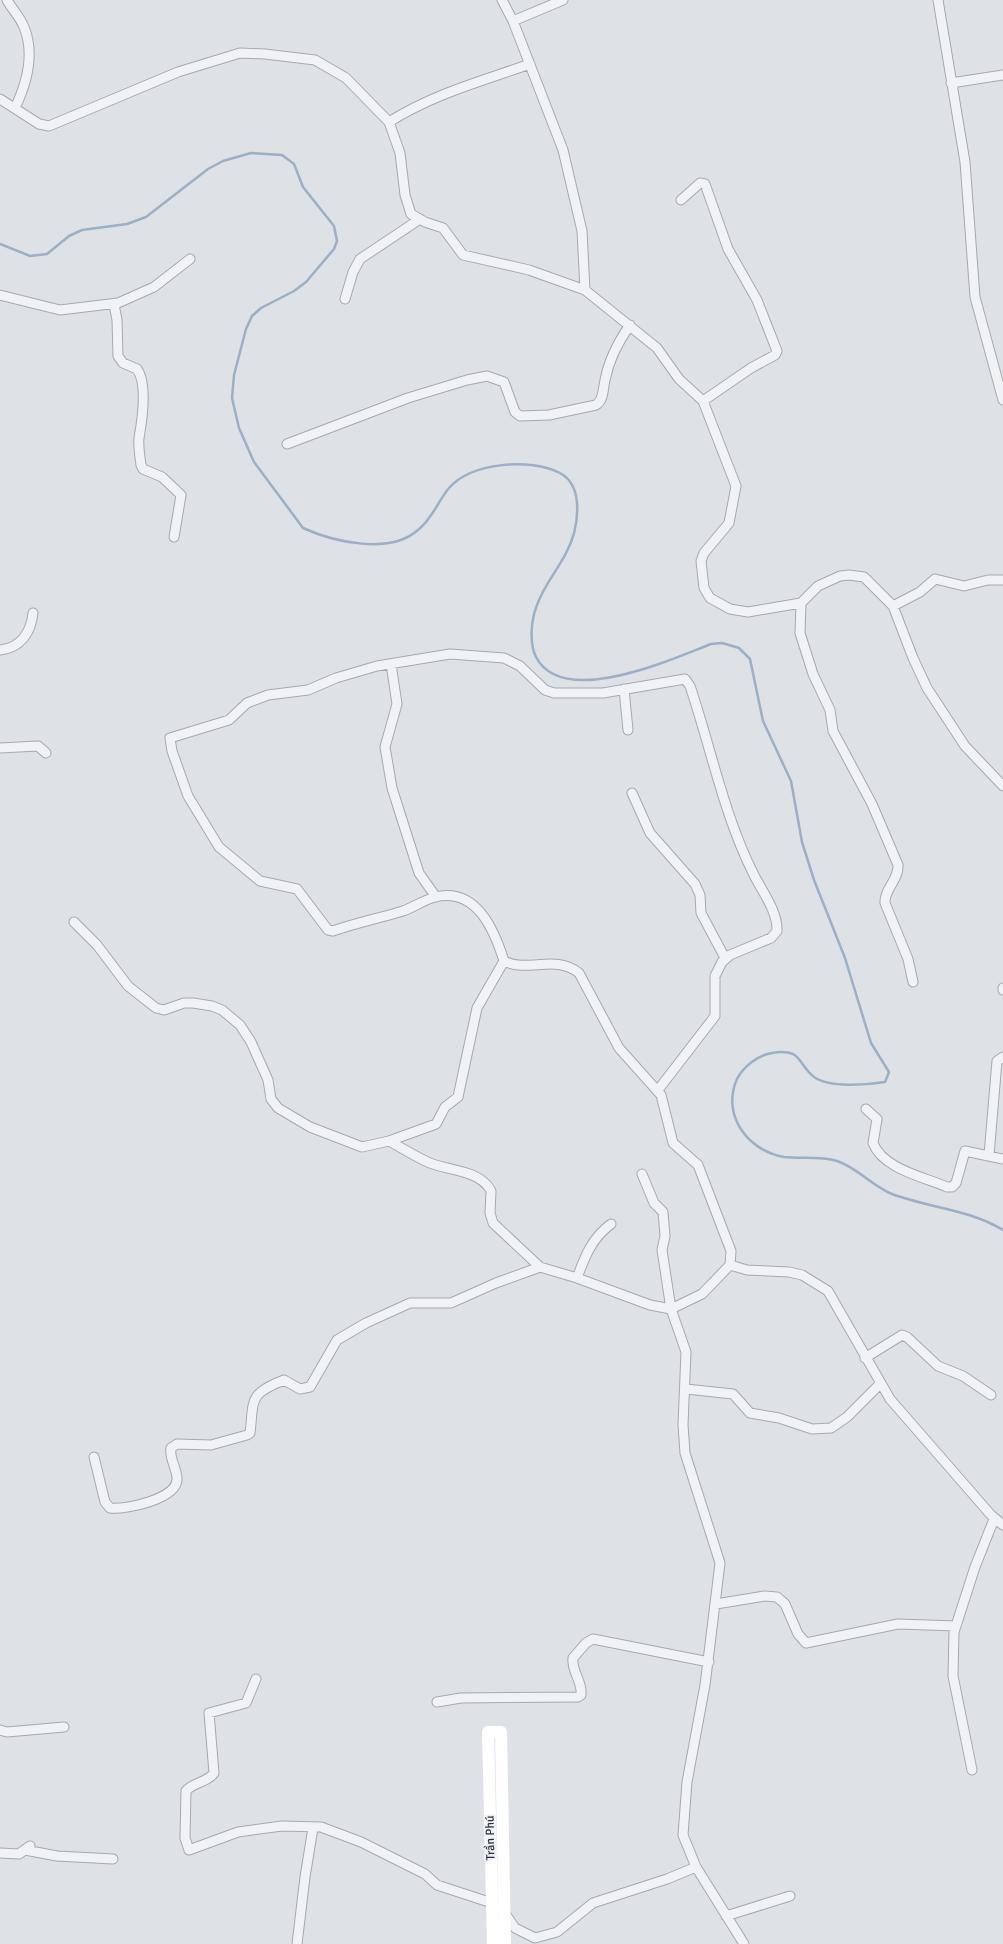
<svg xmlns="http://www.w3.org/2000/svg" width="1003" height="1944" font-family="Signika,sans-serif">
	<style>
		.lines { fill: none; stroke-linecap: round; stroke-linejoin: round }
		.stream { stroke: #9bafc6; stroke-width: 2.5 }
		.minor-casing { stroke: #a4a9b1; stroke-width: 11 }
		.minor { stroke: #f1f2f6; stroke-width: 9 }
		.secondary { stroke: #fff; stroke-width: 12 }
		.labels { text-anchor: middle; stroke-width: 4; stroke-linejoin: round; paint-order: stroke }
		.street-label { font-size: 12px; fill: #28303d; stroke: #eef0f5 }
	</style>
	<rect width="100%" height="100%" fill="#dee2e7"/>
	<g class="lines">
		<path class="stream" d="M0 244 30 256 47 254 69 236 82 230 127 224 146 217 208 169 223 161 251 153 282 155 294 164 303 187 334 226 337 241 334 249 306 282 294 291 261 308 252 316 246 329 234 375 232 398 239 428 254 462 303 528C334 542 390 555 418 530 433 518 438 501 449 488 472 462 530 458 560 473 586 487 578 531 566 553 557 571 544 585 537 605 531 620 529 643 536 657 563 709 672 659 711 644L722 643 739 648 750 659 763 721 791 781 802 842 814 880 845 958 871 1043 889 1072 885 1082C866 1085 830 1088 814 1077 797 1064 803 1048 772 1053 758 1055 743 1067 737 1079 721 1115 748 1151 784 1157 802 1159 820 1156 837 1161 858 1168 872 1186 892 1194 929 1208 969 1209 1003 1230"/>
		<defs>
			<path id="minor" d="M7 0C12 9 20 17 24 27 35 54 27 83 15 108
				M502 0 513 21 563 150 582 231 585 290
				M938 0 965 162 975 297 1003 400
				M513 21 563 0
				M951 83 1003 75
				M0 99 39 124 49 126 178 72 240 53 265 54 315 60 346 78 389 122 400 153 405 195 411 214 425 222 443 228 463 255 529 270 585 290 657 348 679 379 703 401 736 486 729 523 704 553 701 561 704 588 710 598 730 609 748 612 801 603 818 586 840 576 849 575 864 577 893 606 913 658 927 688 965 746 1003 786
				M389 122C433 94 482 81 530 64
				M681 200 700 183 705 184 728 249 757 300 777 351 775 355 751 368 703 401
				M0 295 60 310 118 303 154 287 190 259
				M345 299 353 272 360 259 420 219
				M114 304 117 320 118 356 123 363 137 369C148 384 142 421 139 438 138 446 140 457 141 465L143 469 162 477 181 495 174 537
				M287 444 408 398 467 380 487 376 504 382 515 412 520 416 549 415 596 405C604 400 603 388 605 380 609 359 618 342 630 325
				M801 603 800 633 813 674 830 710 833 731 872 804 898 865C899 880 884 889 885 903L908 959 913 982
				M893 606 920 592 935 579 964 586 988 580H1003
				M0 650C21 648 31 632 33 613
				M391 664 397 704 385 747 392 788 419 873 436 897
				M624 689 628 730
				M0 748 38 746 46 753
				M632 793 650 833 695 884 700 895 701 913 725 958
				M74 922 97 945 128 986 156 1008 164 1010 184 1003H193L212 1006 222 1010 240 1025 251 1042 268 1080 271 1099 278 1108 310 1127 362 1147 389 1141 436 1124 445 1107 458 1097 477 1008 504 961
				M1003 988V990
				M658 1090 715 1016V976L722 962 730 955 771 938 777 931C778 912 762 891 754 875 724 816 711 748 690 686L685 679 603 693H554L545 690 520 666 504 658 450 654 377 666 336 678 308 690 268 695 247 703 229 720 170 738 172 751 188 796 219 847 260 881 297 889 328 930 333 931C356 923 380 918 403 911 414 907 424 900 435 897 476 887 494 929 504 961 528 973 555 954 579 973L619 1048 661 1095 673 1143 698 1165 731 1251 730 1265 702 1294 671 1309 686 1352 683 1425 685 1453 720 1563 705 1685 687 1782 683 1835 696 1867 744 1944
				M866 1109 877 1119 873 1143C883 1169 924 1177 947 1187H952L956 1183 965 1151 1003 1159
				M389 1141C402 1148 416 1157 430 1163 450 1171 480 1170 491 1191L490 1213 493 1223 540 1267 577 1278 650 1305 671 1309 662 1250 665 1236 663 1212 654 1203 642 1174
				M989 1155 997 1061 1003 1057
				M730 1265 747 1270 789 1272 802 1275 828 1291 890 1399 991 1515 1003 1525
				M577 1278C585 1256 592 1238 611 1224
				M865 1358 902 1335 907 1337 938 1366 963 1376 991 1395
				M686 1389 733 1394 750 1413 779 1418 812 1429 831 1428 847 1417 880 1384
				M94 1457 105 1502 110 1508C126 1510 177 1499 177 1479 177 1468 169 1459 171 1448L177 1444 211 1445 247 1435 250 1433C254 1400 248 1394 284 1380L300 1389 310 1387 337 1340 366 1323 410 1303H451L496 1283 540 1267
				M716 1604 765 1596 777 1597 785 1604 798 1634 806 1643 898 1624 956 1626
				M256 1679 246 1703 209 1713 214 1773C207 1783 193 1782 186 1791L185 1838 189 1850 238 1832 282 1826 321 1827 361 1842 425 1874 437 1885 492 1903 504 1912 515 1928 535 1938 557 1932 593 1903 667 1879 696 1867
				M437 1702 461 1698 578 1697 581 1695C583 1682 571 1671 573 1658L586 1643 593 1639 709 1662
				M0 1730 7 1732 64 1727
				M972 1770 953 1676 954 1632 975 1567 994 1519
				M25 1850 57 1856 113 1859
				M0 1853 19 1854 30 1846
				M726 1916 790 1896
				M297 1944 305 1877 313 1828"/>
		</defs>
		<use href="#minor" class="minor-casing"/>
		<use href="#minor" class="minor"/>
		<path class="secondary" d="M493 1944 488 1732H501L505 1944"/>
	</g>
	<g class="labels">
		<g class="street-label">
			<text transform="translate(490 1838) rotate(-91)" y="4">Trần Phú</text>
		</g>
	</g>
</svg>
